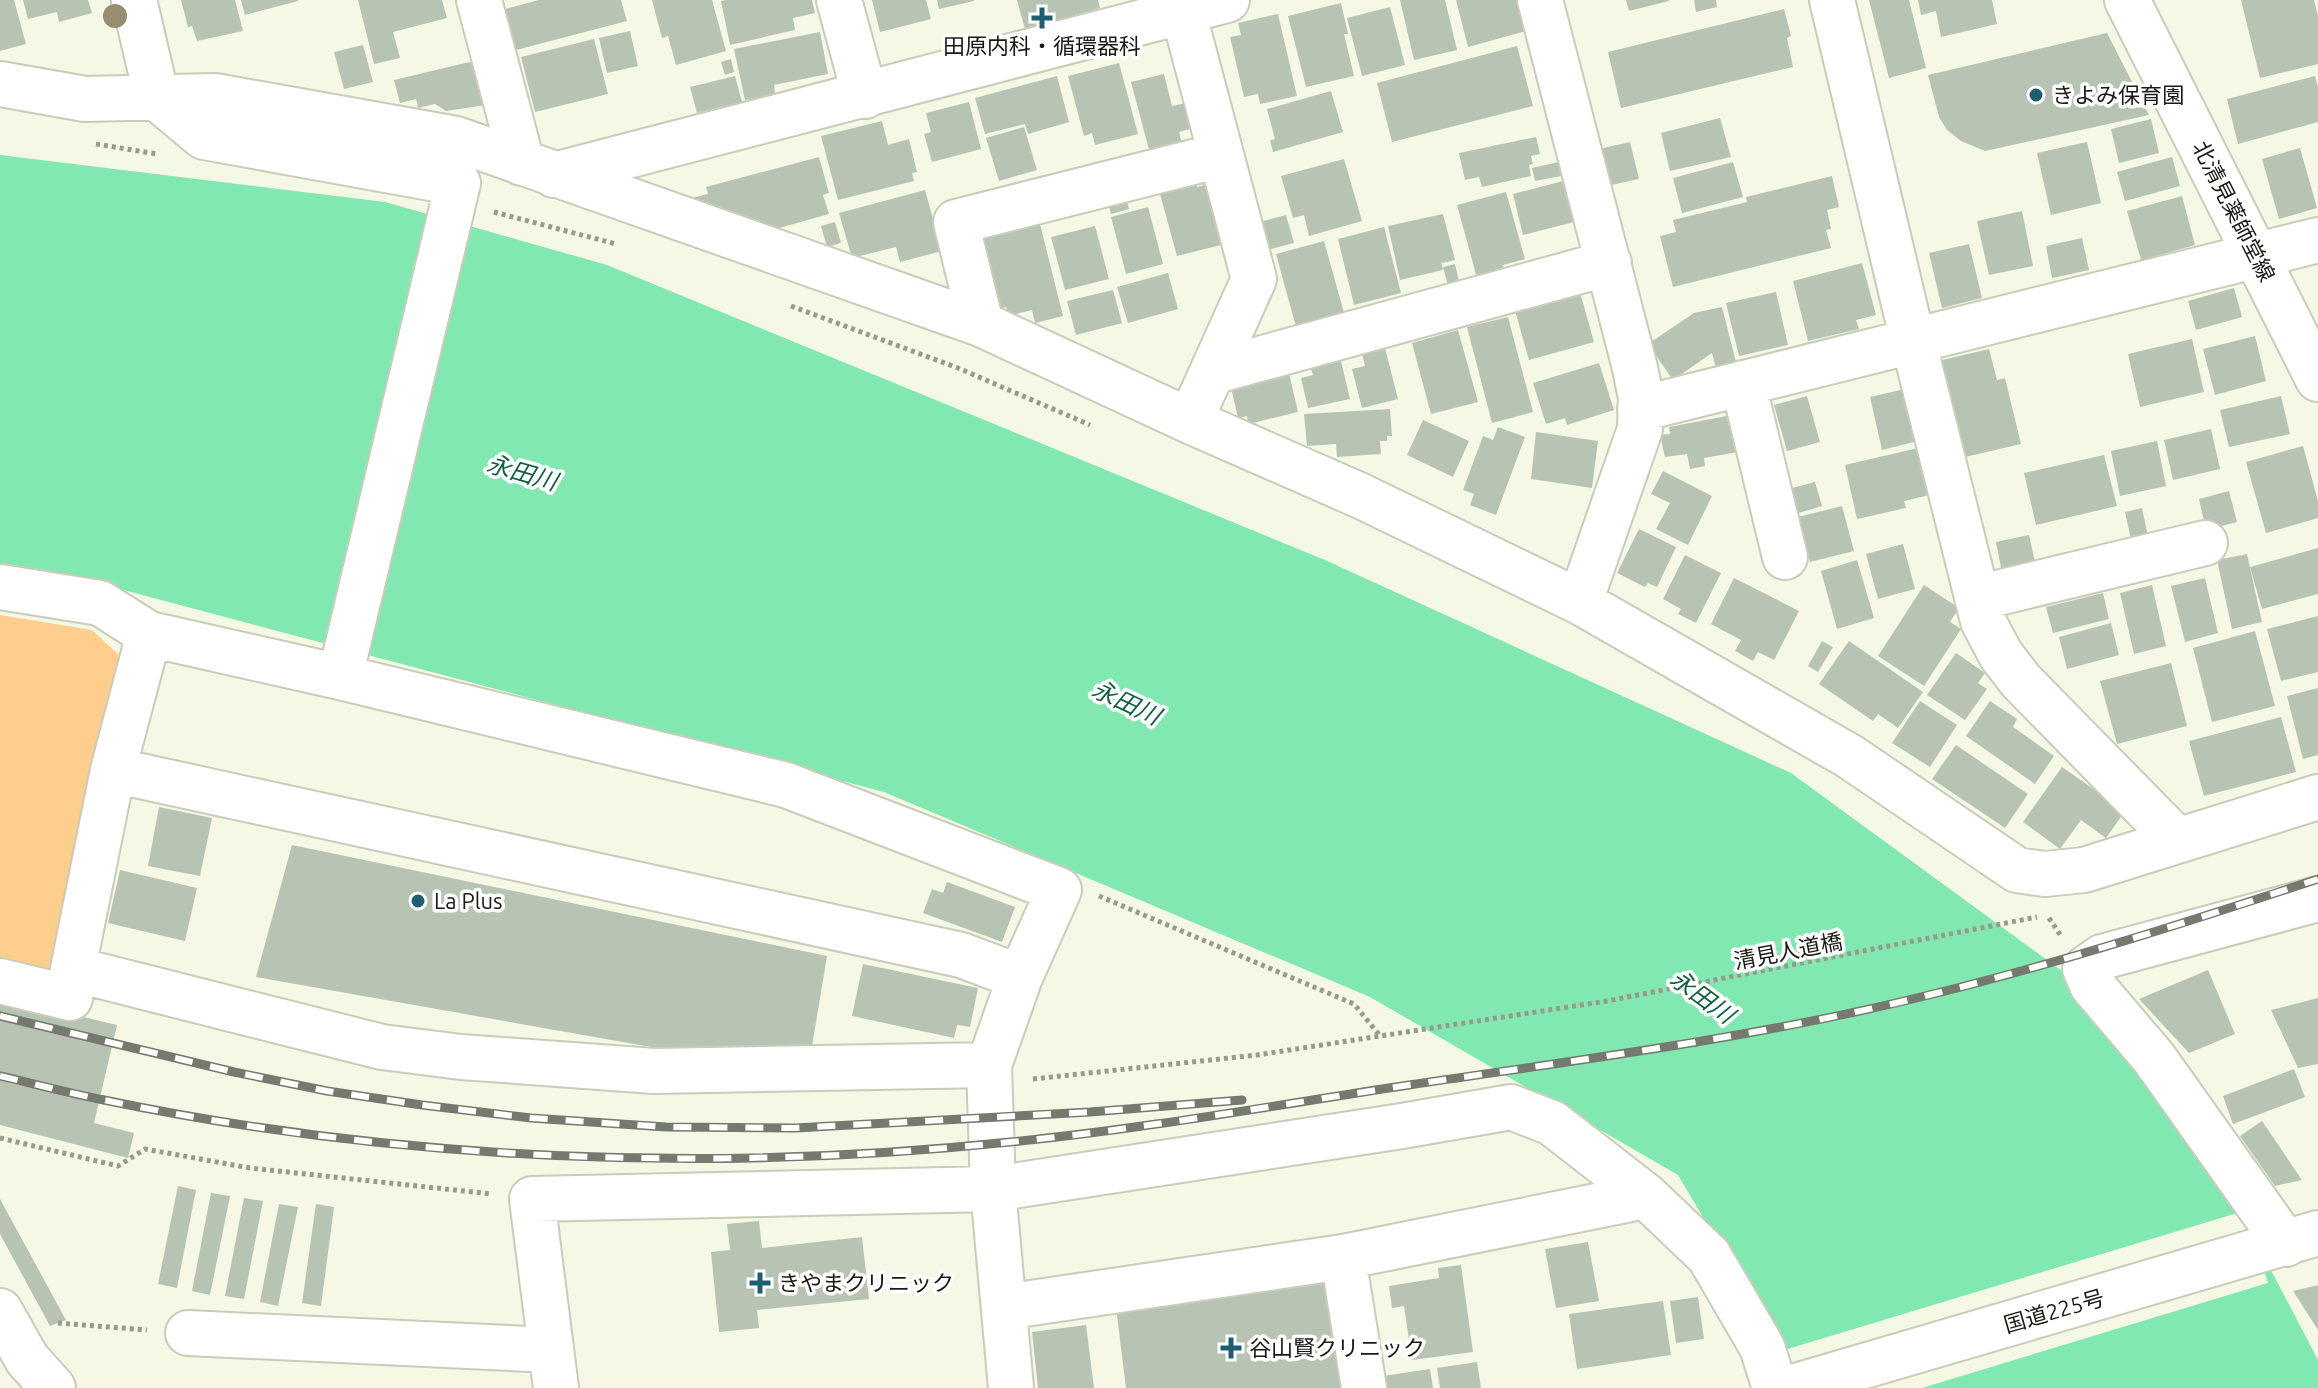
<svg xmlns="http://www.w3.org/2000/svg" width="2318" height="1388" font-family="Ubuntu,'Noto Sans JP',sans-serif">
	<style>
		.green { fill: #fece8d }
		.water { fill: #82e8b1 }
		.pier { fill: #f4f8e4 }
		.building { fill: #b8c4b3 }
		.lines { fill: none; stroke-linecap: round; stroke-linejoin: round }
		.minor-casing { stroke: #c8ccb9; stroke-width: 48 }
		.tertiary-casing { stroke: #c8ccb9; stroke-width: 48 }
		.secondary-casing { stroke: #c8ccb9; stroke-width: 48 }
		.trunk-casing { stroke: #c8ccb9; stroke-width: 48 }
		.path { stroke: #979b8c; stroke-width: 5; stroke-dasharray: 4 4; stroke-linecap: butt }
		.minor { stroke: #fff; stroke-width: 44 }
		.tertiary { stroke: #fff; stroke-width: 44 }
		.secondary { stroke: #fff; stroke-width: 44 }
		.trunk { stroke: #fff; stroke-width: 44 }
		.rail-casing { stroke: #76796d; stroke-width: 9 }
		.rail { stroke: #fff; stroke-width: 6; stroke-dasharray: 18; stroke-linecap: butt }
		.tree { fill: #998d70 }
		.poi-dot { fill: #1c5e72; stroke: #fff; stroke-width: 3 }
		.labels { text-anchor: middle; stroke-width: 7; stroke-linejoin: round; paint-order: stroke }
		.poi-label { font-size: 22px; fill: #171912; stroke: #fff; text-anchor: start }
		.street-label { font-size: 22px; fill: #171912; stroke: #fff }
		.water-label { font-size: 24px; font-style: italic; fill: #105f3d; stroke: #fff }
	</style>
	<rect width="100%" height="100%" fill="#f4f8e4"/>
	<path class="green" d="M0 615 92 630 119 655 50 975 0 962Z"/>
	<path class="water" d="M0 155 385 202 607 265 1325 560 1791 773 2069 976 2195 1125 2318 1360V1388H1804L1678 1175 1370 997 884 792 52 571 0 563Z"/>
	<path class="pier" d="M2244 1211 2268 1283 1922 1388H1803L1781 1351Z"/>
	<path class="building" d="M0 0H14L26 44 0 51Z
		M23 0H88L92 13 59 22 57 12 28 19Z
		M181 0H235L243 31 197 41 192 26 188 27Z
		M241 0H298V1L245 15Z
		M358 0H442L447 18 393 32 400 58 374 64Z
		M539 0H621L627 21 516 50 505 9Z
		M652 0H712L726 51 676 65 668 36 662 38Z
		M726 0H812L815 13 793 18 795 30 730 45 721 1Z
		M872 0H926L931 19 880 32Z
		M937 0H974V1L939 9Z
		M1017 0H1098L1100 8 1025 29Z
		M1400 0H1445L1457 50 1414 60Z
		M1456 0H1518L1526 31 1468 47Z
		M1626 0H1669V1L1629 11Z
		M1694 0H1716L1717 7 1696 12Z
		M1869 0H1909L1926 68 1889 78Z
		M1918 0H1992L1997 24 1941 37 1936 11 1921 15Z
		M2241 0H2314L2318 16V64L2260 78Z
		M1341 3 1348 34H1344L1354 76 1306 87 1288 16Z
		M1390 7 1405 65 1362 76 1347 18Z
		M1784 9 1791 36 1787 38 1793 67 1621 108 1608 52Z
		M1278 14 1297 96 1260 104 1258 94 1244 97 1230 37 1241 35 1238 23Z
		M630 31 638 66 607 73 599 38Z
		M820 32 828 74 774 85 775 94 745 100 734 49Z
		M2107 33 2149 115 1985 151 1961 141 1947 130 1939 117 1928 75Z
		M594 39 608 94 535 112 521 57Z
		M363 45 373 82 344 89 334 52Z
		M1517 46 1533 106 1392 142 1377 83Z
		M731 59 734 72 725 75 721 62Z
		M474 61 486 105 446 111 435 104 418 108 416 99 400 103 394 80Z
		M1119 63 1138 134 1095 145 1092 133 1084 136 1068 76Z
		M1164 74 1172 106 1186 103 1193 128 1179 132 1183 149 1151 157 1131 82Z
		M735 76 742 102 697 113 690 87Z
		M1057 76 1069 122 1028 134 1025 124 985 134 975 98Z
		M2315 76 2318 87V122L2238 144 2227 99Z
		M1331 91 1343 132 1273 152 1270 140 1275 139 1267 109Z
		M969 102 981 149 932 162 924 134 931 132 926 113Z
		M1720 118 1731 157 1670 171 1661 133Z
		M2151 119 2159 153 2119 163 2111 129Z
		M882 121 888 145 909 139 917 172 912 173 914 181 838 200 821 136Z
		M1024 127 1037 170 999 181 986 138Z
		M1536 137 1540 154 1531 156 1533 164 1529 165 1531 176 1482 187 1479 177 1465 180 1459 153Z
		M1630 142 1639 179 1607 186 1599 149Z
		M2087 142 2101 203 2051 215 2037 153Z
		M2300 148 2317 208 2279 219 2262 159Z
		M819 157 829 193 823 195 829 214 772 230 692 198 708 194 706 187Z
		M2172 157 2180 186 2125 201 2117 172Z
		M1344 159 1362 221 1309 236 1304 215 1293 218 1281 176Z
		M1559 162 1561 176 1535 181 1532 168Z
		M1733 162 1743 197 1682 213 1673 178Z
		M1194 173 1197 187 1205 185 1221 245 1177 256 1157 183Z
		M1832 176 1839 207 1827 210 1831 229 1826 230 1831 248 1673 287 1660 236 1676 232 1673 220 1747 202 1746 197Z
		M1563 181 1574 222 1523 235 1513 194Z
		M925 190 942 251 900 262 896 247 852 258 839 213Z
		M1506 192 1525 259 1503 265 1504 270 1477 278 1457 205Z
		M1125 194 1129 209 1111 214 1107 198Z
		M2182 196 2195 245 2141 260 2127 211Z
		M1148 207 1163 264 1126 274 1111 217Z
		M2022 211 2033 266 1989 275 1977 221Z
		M1443 214 1455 260 1442 263 1441 261 1443 270 1400 280 1388 226Z
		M1286 215 1294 243 1267 250 1259 222Z
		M1039 220 1063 316 1035 323 1032 310 1008 316 1006 307 998 309 976 245 984 233Z
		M835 222 841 243 827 247 821 226Z
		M1095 226 1109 279 1065 290 1051 237Z
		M1384 227 1401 293 1354 305 1338 239Z
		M2082 238 2089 270 2052 278 2046 246Z
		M1324 241 1346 320 1298 334 1276 254Z
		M1969 244 1982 298 1942 308 1929 253Z
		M1862 263 1876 315 1856 320 1859 329 1808 341 1793 281Z
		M1455 264 1461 290 1450 293 1443 267Z
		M1168 273 1178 309 1128 323 1117 287Z
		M2234 288 2242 317 2196 330 2188 301Z
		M1579 289 1594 342 1529 360 1514 307Z
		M1113 290 1122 323 1076 335 1067 301Z
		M1776 292 1788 345 1739 356 1726 303Z
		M1722 307 1738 370 1718 375 1712 353 1673 380 1648 344 1694 313Z
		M1508 317 1533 412 1492 423 1467 327Z
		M1458 330 1478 402 1431 414 1412 343Z
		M2255 336 2266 381 2215 395 2203 349Z
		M2192 339 2204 392 2140 407 2128 354Z
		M1384 344 1398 399 1362 408 1352 369 1365 366 1361 349Z
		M1989 349 1997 380 2005 378 2021 444 1965 457 1942 360Z
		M1340 357 1350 399 1308 408 1301 378 1313 375 1310 365Z
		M1599 363 1614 410 1567 425 1565 418 1546 424 1533 383Z
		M1288 369 1298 412 1248 424 1247 416 1238 418 1230 383Z
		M1905 389 1918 441 1882 450 1870 397Z
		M1807 396 1820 442 1787 451 1774 405Z
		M2281 396 2290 434 2229 447 2220 410Z
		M1390 409 1392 436H1387V441H1380L1381 454 1337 457 1336 444 1307 446 1304 414Z
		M1727 416V421L1732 420 1738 452 1704 458 1705 466 1690 469 1687 454 1665 457 1660 435 1670 434 1669 427Z
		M1423 420 1469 441 1453 477 1407 455Z
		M1498 427 1525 437 1496 515 1470 505 1474 494 1463 490 1483 436 1493 440Z
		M2211 429 2220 469 2173 480 2164 440Z
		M1536 432 1598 441 1592 488 1531 479Z
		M2157 441 2166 486 2120 496 2111 451Z
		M2303 446 2318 501V518L2266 533 2246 462Z
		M1918 448 1930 495 1904 501 1906 508 1857 519 1845 465Z
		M2104 455 2117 506 2036 525 2024 473Z
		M1663 471 1712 496 1688 545 1656 529 1670 503 1651 494Z
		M1815 482 1822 506 1792 515 1785 490Z
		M2229 491 2237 522 2206 530 2199 499Z
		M1842 506 1854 551 1810 562 1798 517Z
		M2142 508 2149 541 2132 544 2125 512Z
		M1639 529 1676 547 1657 587 1648 583 1645 587 1617 573Z
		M2029 535 2037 571 2003 578 1996 542Z
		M1903 544 1915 589 1878 599 1866 554Z
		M2318 548V594L2262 609 2250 567Z
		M2247 554 2262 622 2232 629 2217 560Z
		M1685 555 1721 573 1696 623 1678 614 1681 609 1663 599Z
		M1857 560 1874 618 1837 629 1821 571Z
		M1734 578 1799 611 1774 660 1758 652 1753 661 1735 651 1741 640 1711 624Z
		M2205 578 2218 633 2185 642 2171 586Z
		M1924 585 1959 608 1950 622 1961 629 1924 686 1878 656Z
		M2152 585 2166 646 2134 654 2120 593Z
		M2103 593 2109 619 2053 633 2046 607Z
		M2318 616V672L2281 681 2267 629Z
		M2111 623 2119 655 2067 669 2059 637Z
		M2255 631 2275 706 2212 722 2193 648Z
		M1822 641 1833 647 1818 672 1808 666Z
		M1849 641 1923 692 1898 728 1878 714 1873 721 1819 684Z
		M1956 653 1985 673 1978 683 1987 689 1965 720 1927 695Z
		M2171 663 2187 726 2117 744 2100 681Z
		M2318 688V755L2303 759 2287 696Z
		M1920 701 1957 725 1930 767 1892 743Z
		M1990 701 2017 719 2013 727 2054 756 2035 784 1966 736Z
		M2281 717 2296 772 2204 796 2189 741Z
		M1956 745 2028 794 2005 828 1932 779Z
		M2062 767 2125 811 2106 838 2081 820 2060 849 2023 822Z
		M159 807 212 818 200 876 148 866Z
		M292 845 827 956 812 1046 668 1050 256 977Z
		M120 870 197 888 185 941 108 923Z
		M947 882 1015 907 1002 942 923 913 932 889 943 893Z
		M863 964 978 988 970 1027 957 1025 954 1038 852 1016Z
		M2208 970 2235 1034 2189 1053 2139 999Z
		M0 997 117 1025 94 1123 134 1133 128 1158 0 1125Z
		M2318 998V1064L2298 1068 2271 1010Z
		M2294 1069 2305 1097 2233 1124 2223 1096Z
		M2262 1121 2302 1180 2275 1186 2240 1136Z
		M178 1186 196 1190 177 1288 158 1284Z
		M211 1193 230 1196 210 1295 192 1291Z
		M244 1198 263 1201 244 1299 225 1296Z
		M0 1199 66 1320 50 1326 0 1234Z
		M279 1204 298 1207 278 1306 260 1302Z
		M316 1204 334 1207 321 1306 302 1303Z
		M759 1221 762 1248 862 1237 869 1299 757 1310 759 1328 719 1332 711 1252 730 1250 727 1224Z
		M1588 1242 1599 1301 1556 1308 1545 1249Z
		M1461 1265 1473 1352 1412 1360 1404 1306 1392 1308 1389 1286 1439 1278 1438 1268Z
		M1333 1281 1347 1388H1126L1116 1307Z
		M2318 1285V1330L2293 1291Z
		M1698 1297 1704 1339 1676 1343 1670 1301Z
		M1663 1301 1671 1355 1577 1369 1569 1314Z
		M1086 1325 1094 1388H1038L1032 1332Z
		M1477 1362 1481 1388H1440L1437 1368Z
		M1430 1369 1433 1388H1384L1383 1376Z"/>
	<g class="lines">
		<defs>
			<path id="minor" d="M479 0 522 163
				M839 0 865 96
				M1180 0 1254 279 1190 421
				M1540 0 1635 368 1641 398 1640 429 1580 602
				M1832 0 1906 312 1983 621 2001 655 2021 681 2177 840
				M0 84 85 99 215 96 456 139 981 324 1190 421 1361 496 1580 602 1849 756 2017 870 2045 874 2084 870 2318 797
				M157 98 204 137 458 183 340 677
				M981 324 956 222 1221 155
				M1212 372 1609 263
				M1743 383 1785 557
				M1640 409 2318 240
				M0 587 100 603 149 634 340 677 786 785 1059 890 1020 977
				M1977 598 2205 543
				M149 634 113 770 73 969 382 1047 461 1057 654 1071 989 1065
				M113 770 961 955 1020 977 989 1065 993 1189 1011 1388
				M0 981 70 998 73 969
				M2286 1244 2154 1058 2092 985 2085 969 2102 957 2318 899
				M1343 1257 1364 1388
				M1004 1307 1343 1257 1646 1196
				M0 1311 27 1359
				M188 1333 551 1350
				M556 1388 532 1199 993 1189 1402 1126 1511 1107 1552 1123 1646 1196 1709 1256 1762 1347 1775 1388"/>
			<path id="tertiary" d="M134 0 157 98
				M2127 0 2318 379
				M554 175 1227 0"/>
			<path id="secondary" d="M27 1359 53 1388"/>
			<path id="trunk" d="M1789 1388 2318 1233"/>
		</defs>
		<use href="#minor" class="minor-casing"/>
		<use href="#tertiary" class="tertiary-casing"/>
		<use href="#secondary" class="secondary-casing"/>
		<use href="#trunk" class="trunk-casing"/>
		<path class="path" d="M96 144 157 154
			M494 212 616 244
			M791 306 958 368 1090 425
			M1099 896 1354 1004 1381 1037
			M2049 918 2061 936
			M1033 1079 1257 1055 1607 1001 2037 917
			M0 1138 118 1166 145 1149 250 1168 492 1194
			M58 1323 147 1330"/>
		<use href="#minor" class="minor"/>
		<use href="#tertiary" class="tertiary"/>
		<use href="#secondary" class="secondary"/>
		<use href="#trunk" class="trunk"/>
		<defs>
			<path id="rail" d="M0 1016 234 1072 327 1091 422 1105 531 1118 666 1127 795 1128 1090 1112 1242 1100
				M0 1076C35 1084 69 1093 104 1100 399 1161 711 1173 1010 1142 1144 1129 1276 1105 1409 1085 1584 1059 1761 1037 1933 994 2063 962 2191 921 2318 879"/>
		</defs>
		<use href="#rail" class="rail-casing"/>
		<use href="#rail" class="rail"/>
	</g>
	<circle class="tree" cx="115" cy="16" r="12"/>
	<g class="poi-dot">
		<path d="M1038 6h8v8h8v8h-8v8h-8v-8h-8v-8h8z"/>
		<circle cx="2036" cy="95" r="8"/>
		<circle cx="418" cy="901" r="8"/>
		<path d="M756 1271h8v8h8v8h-8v8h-8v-8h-8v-8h8z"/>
		<path d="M1227 1336h8v8h8v8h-8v8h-8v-8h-8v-8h8z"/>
	</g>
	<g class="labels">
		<g class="poi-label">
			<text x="1042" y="54" text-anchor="middle">田原内科・循環器科</text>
			<text x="2052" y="103">きよみ保育園</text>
			<text x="434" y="909">La Plus</text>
			<text x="778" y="1291">きやまクリニック</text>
			<text x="1249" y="1356">谷山賢クリニック</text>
		</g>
		<g class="street-label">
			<text transform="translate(2234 211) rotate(63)" y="8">北清見薬師堂線</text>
			<text transform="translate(1788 951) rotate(-11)" y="8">清見人道橋</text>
			<text transform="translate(2054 1311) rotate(-16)" y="8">国道225号</text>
		</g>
		<g class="water-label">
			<text transform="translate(522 473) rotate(16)" y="8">永田川</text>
			<text transform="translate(1126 703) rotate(25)" y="8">永田川</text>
			<text transform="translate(1702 997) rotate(36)" y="8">永田川</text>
		</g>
	</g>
</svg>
